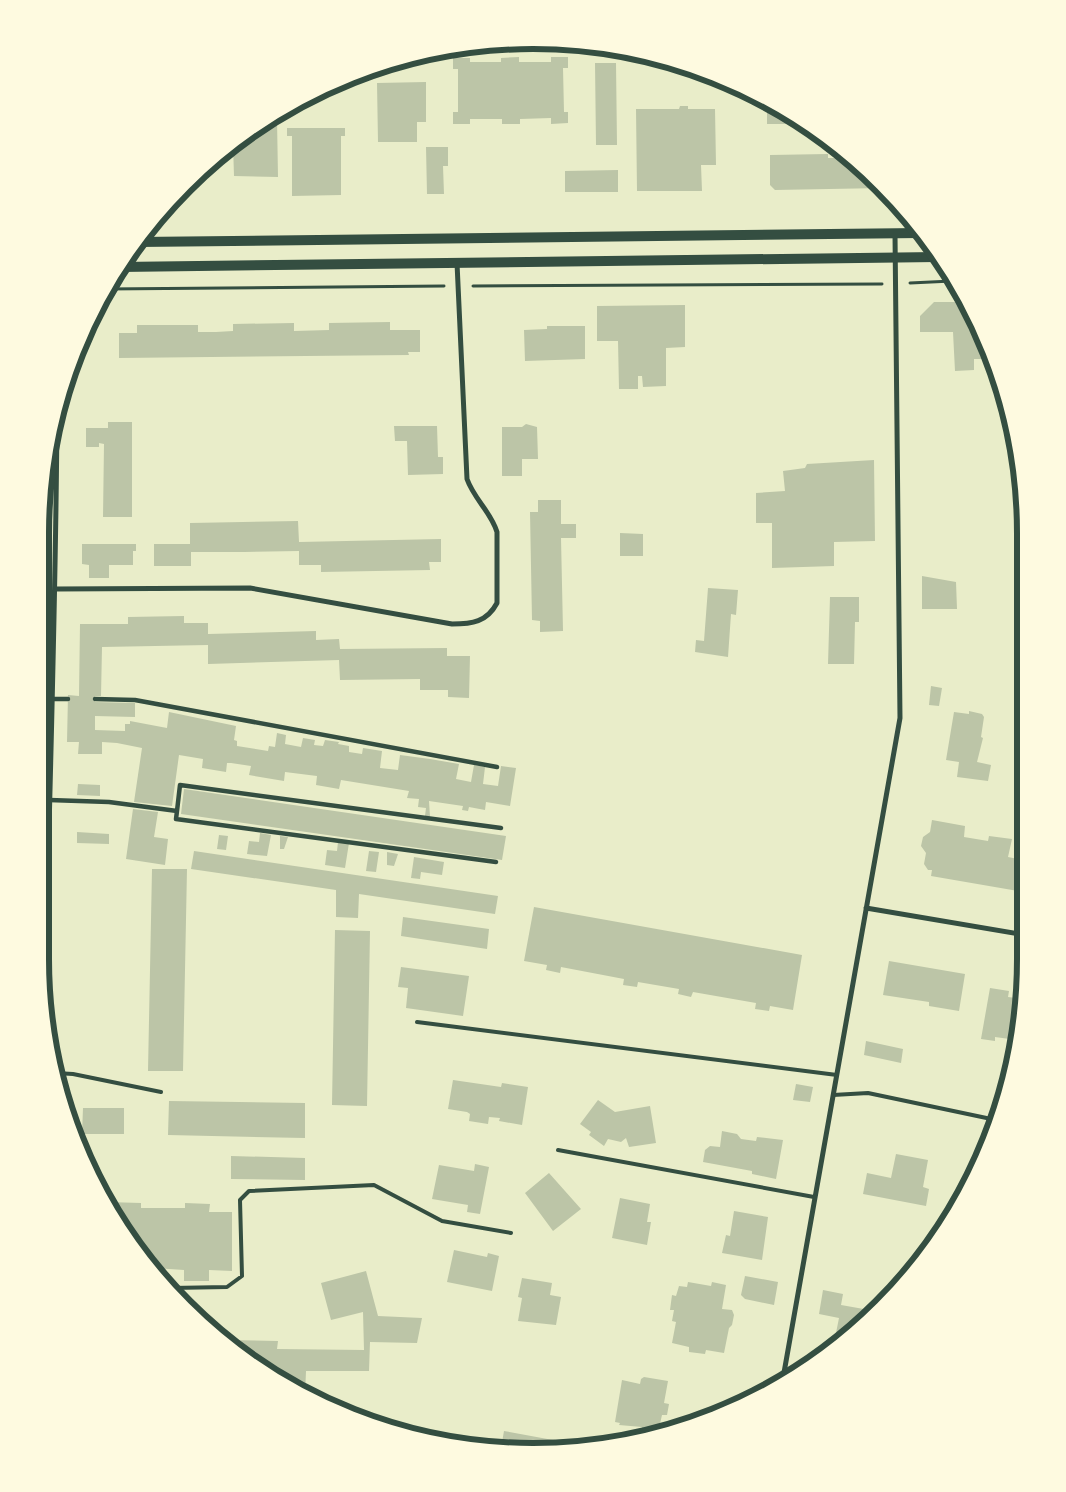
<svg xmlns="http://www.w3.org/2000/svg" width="1066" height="1492" font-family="Karla,sans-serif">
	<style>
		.building { fill: #bcc5a7 }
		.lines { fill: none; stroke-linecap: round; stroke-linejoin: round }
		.path { stroke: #344e41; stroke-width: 3 }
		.service { stroke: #344e41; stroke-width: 4 }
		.pedestrian { stroke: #344e41; stroke-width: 4.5 }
		.minor { stroke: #344e41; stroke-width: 5 }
		.secondary { stroke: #344e41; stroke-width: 10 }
		.rim { fill: none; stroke: #344e41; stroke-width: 6 }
	</style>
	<rect width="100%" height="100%" fill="#e9edc9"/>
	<path class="building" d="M519 57V62H551V57H568V68H563L564 112H568V123L551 124V118L520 119V124H502V119H470V124H453V112H458V69H453V58H470V62H501V58Z
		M595 63H616L617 145H596Z
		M426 82V122H417V142H378L377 83Z
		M767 100 773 105 804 124H767Z
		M680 106H688V109H715L716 165H701L702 191H637L636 109H679Z
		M268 119H277L278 177 234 176 233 144Z
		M287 128H345V136H341V195L292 196V136H287Z
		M426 147H448V166H443L444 194H427Z
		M828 154V158H850L883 188 775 190 770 185V155Z
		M618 170V192H565V171Z
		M934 302H966L975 315 995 364H986L985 359H974V370L955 371 953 332H920V316Z
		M685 305V347L666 348V386L643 387 642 376H638V389H619L618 341H597V306Z
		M390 322V330H420V352H408L409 355 119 358V333H137V325H198V332H216L233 331V324L294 323V331L329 330V323Z
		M547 326H585V359L525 361 524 330 547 329Z
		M108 422H132V517H103L104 444 99 443V447H86V428H108Z
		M526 424 537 427 538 459H522V476H502V427H522Z
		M394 426H437L438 457H443V474L408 475 407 441H395Z
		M874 460 875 541 834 542V566L772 568V523H756V493L785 491 783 471 805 468 807 464Z
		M538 500H561V524H576V538H561L563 631 540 632V621L532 620 530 512H538Z
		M298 521 299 542 441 539V562H429L430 570 321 572V565H299V551L244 552H191V566H154V544H190V523Z
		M620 533 643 534V556H620Z
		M82 544H136V551H133V565H109V578H89V565L82 564Z
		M922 576 956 582 957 609H922Z
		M708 588 738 590 736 615 731 614 728 657 695 652 696 640 704 641Z
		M830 597H859V622H855L854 664H828Z
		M184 616V623H208V634L316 631V640L339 639 340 649 447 648V656H470L469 698 448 697V690H420V679L340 680 339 660 208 664V645L102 647 101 696H95V702L135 703V717L95 716V730L125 731V724H130V721L167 728 169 712 236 726 234 740 237 741V746L268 751 269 746 275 747 277 733 286 735 285 744 301 747 303 738 315 740 314 745 323 746 325 740 339 742 338 744 349 746V752L362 754 363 748 382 751 380 768 398 770 400 755 430 759 459 764 456 779 471 782 474 765 485 767 483 784 498 786 501 766 516 768 510 806 486 802 485 810 469 807 468 811 462 810 463 806 429 801 430 817 425 816 426 808 418 807 419 799 407 798 409 791 341 780 339 789 316 785 317 776 285 772 284 781 260 777 249 775 251 766 231 763H227L226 772 202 768 203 759 179 755 172 806 134 802 142 748 117 743 102 742V754H78L79 742H67L68 695 79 696 80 624H128V617Z
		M931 686 942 688 939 706 929 705Z
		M969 711 982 714 984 717 981 737 983 738 977 762 991 765 988 781 957 777 959 762 946 760 954 712 969 714Z
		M78 784 100 785V796L77 795Z
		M184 789 506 836 502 860 181 814Z
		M133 809 158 812 154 837 168 839 165 865 126 859Z
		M932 820 965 826 964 837 988 841 989 836 1012 839 1008 857 1024 860V892L931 876 932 870H928L924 864 926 853 921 846 923 837 930 832Z
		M77 832 109 834V844L77 843Z
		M260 833 271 835 267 856 247 854 249 841 259 842Z
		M219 835 228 836 226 850 217 849Z
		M280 836 288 837 284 849H280Z
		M338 842 349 843 345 868 325 865 327 850 337 851Z
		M194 851 498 896 495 914 359 894 358 918 336 917V890L191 869Z
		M369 851 379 852 376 872 366 871Z
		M387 852 398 854 394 866 387 865Z
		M414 857 444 862 442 875 421 872 420 879 411 878Z
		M152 869H187L183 1071H148Z
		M534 907 802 955 793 1010 770 1006 769 1011 755 1009 756 1003 693 992 691 997 678 994 679 989 638 982 637 987 623 985 624 979 561 967 560 973 546 970 547 965 524 961Z
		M403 917 489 929 487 949 401 936Z
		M335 930 370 931 367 1106 332 1105Z
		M889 961 965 974 959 1011 929 1006V1002L883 995Z
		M401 967 469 976 463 1016 406 1008 408 988 398 987Z
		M990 988 1009 991 1008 997 1024 999 1017 1040 995 1037V1041L981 1039Z
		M866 1041 903 1049 901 1063 864 1055Z
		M453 1080 501 1087 502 1083 528 1087 522 1125 499 1121 500 1118 489 1117 488 1124 469 1121 470 1114 467 1112 448 1109Z
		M796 1084 813 1087 810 1102 793 1100Z
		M598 1100 615 1112 650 1106 656 1143 629 1147 626 1138 621 1142 608 1139 604 1146 589 1135 591 1132 580 1124Z
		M169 1101 305 1103V1138L168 1135Z
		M83 1108H124V1134H82Z
		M722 1131 737 1134 741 1139 756 1141 757 1137 783 1140 776 1179 752 1174V1171L703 1162 705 1150 710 1146 720 1147Z
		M896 1154 928 1160 923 1187 929 1189 926 1206 863 1194 867 1173 891 1178Z
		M231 1156 305 1158V1180L231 1179Z
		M475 1164 489 1167 480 1214 467 1212 468 1205 432 1199 439 1165 474 1171Z
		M549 1173 581 1209 553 1231 525 1193Z
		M620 1198 650 1204 647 1222H651L647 1245 612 1238Z
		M107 1202 141 1203V1208H185V1203L210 1204 209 1212H232V1271L209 1270V1281H184V1270L154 1268 123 1233Z
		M734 1211 768 1217 762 1260 722 1253 726 1235 730 1236Z
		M454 1250 487 1257 488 1253 499 1256 492 1291 447 1282Z
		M366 1271 378 1316 422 1318 417 1343 370 1342 369 1371H306L305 1395 224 1340 278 1341 277 1349 364 1350 363 1312 331 1320 321 1283Z
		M745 1276 778 1282 774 1305 745 1299 741 1295Z
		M522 1278 552 1283 550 1295 561 1297 556 1325 518 1321 522 1298 518 1297Z
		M688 1282 711 1286 712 1282 726 1285 722 1309 732 1310 734 1315 732 1325 729 1328 724 1353 706 1350 705 1354 689 1352V1347L672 1343 676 1322 672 1321 674 1310H670L672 1295 676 1296 679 1286 687 1287Z
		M823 1290 843 1294 841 1305 875 1311 858 1330 844 1340 835 1338 839 1318 819 1314Z
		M644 1377 668 1381 664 1403 669 1404 667 1415H662L659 1428 666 1429 640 1436 642 1427 619 1425 620 1423 615 1422 622 1380 640 1384 641 1379Z
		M504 1431 580 1445 581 1448H501Z"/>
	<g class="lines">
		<path class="path" d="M910 283 952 281
			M473 286 882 284
			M105 289 444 286"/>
		<path class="service" d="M417 1022 837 1075
			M55 1073 73 1074 161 1092
			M833 1095 868 1093 996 1120
			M558 1150 814 1197
			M171 1288 227 1287 242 1276 240 1200 249 1191 374 1185 442 1221 511 1233"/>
		<path class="pedestrian" d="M51 699H68
			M95 699 135 700 497 767
			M49 800 109 802 177 811 176 819 496 862
			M177 811 180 785 501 828"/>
		<path class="minor" d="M56 589 250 588 452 624C472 624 487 622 497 603V532C491 512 474 499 467 479L457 263
			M40 658H53
			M866 908 1025 935
			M45 999C49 803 56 607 57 411
			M782 1384 900 718 895 234"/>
		<path class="secondary" d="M138 242 920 233
			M120 267 937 257"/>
	</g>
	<path d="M0 0H1066V1492H0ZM533 49H533A484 484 0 0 1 1017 533V959A484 484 0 0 1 533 1443H533A484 484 0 0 1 49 959V533A484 484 0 0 1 533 49Z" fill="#fefae0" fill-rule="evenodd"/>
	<path class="rim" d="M533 49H533A484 484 0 0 1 1017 533V959A484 484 0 0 1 533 1443H533A484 484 0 0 1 49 959V533A484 484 0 0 1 533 49Z"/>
</svg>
